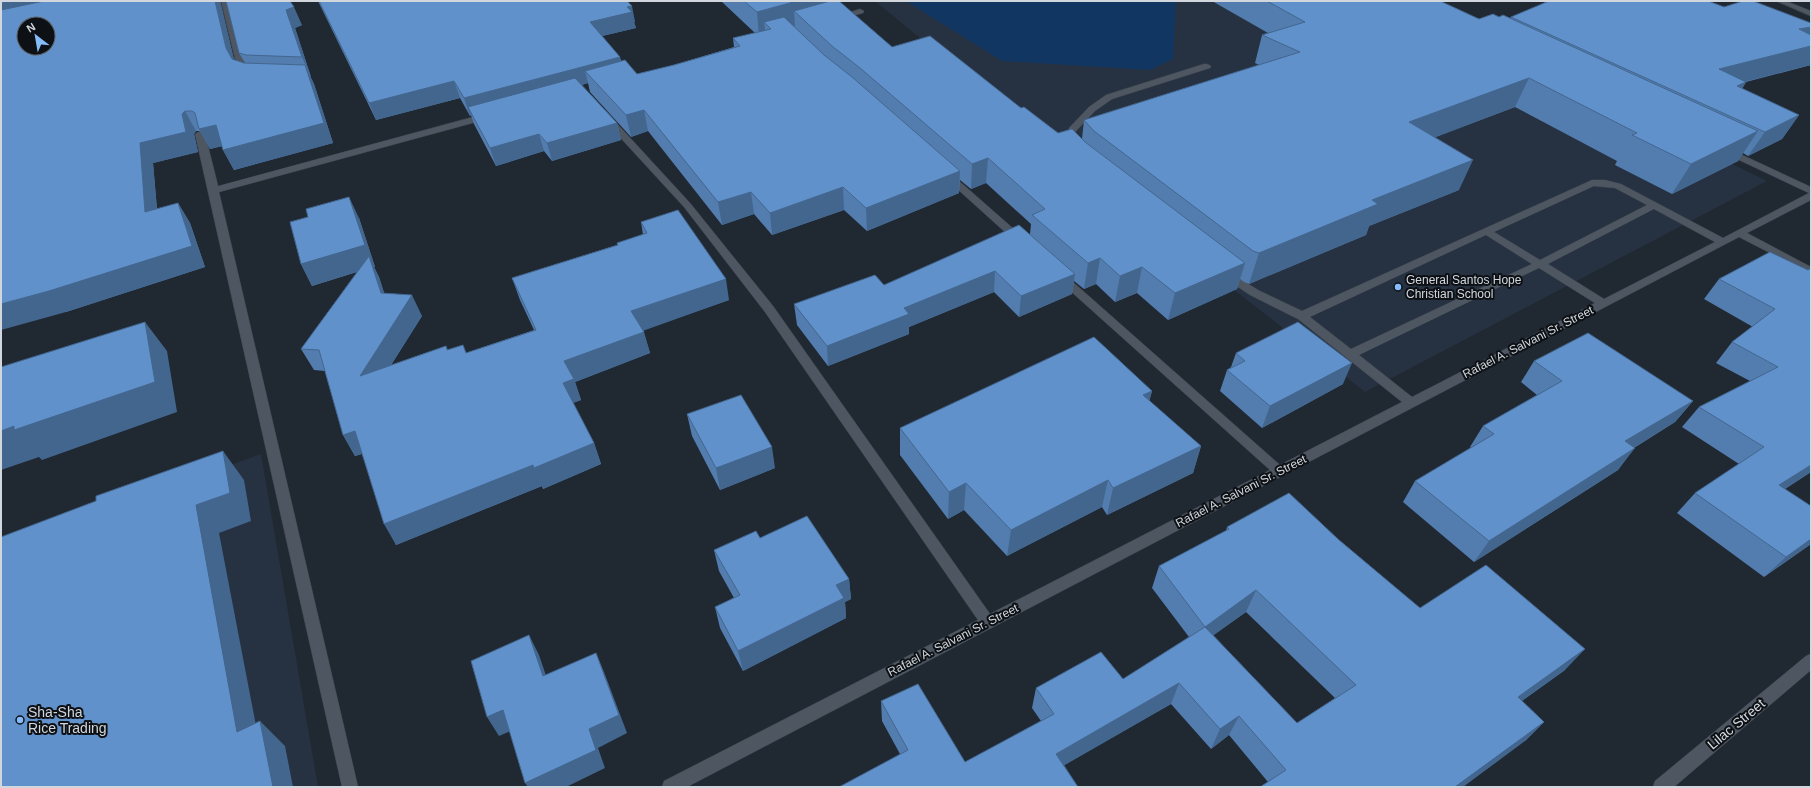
<svg xmlns="http://www.w3.org/2000/svg" width="1812" height="788" font-family="Helvetica,sans-serif">
	<style>
		.built { fill: #263241 }
		.green { fill: #103661 }
		.lines { fill: none; stroke-linecap: round; stroke-linejoin: round }
		.minor-casing { stroke: #3d444d; stroke-width: 1 }
		.minor { fill: #4d5661; fill-rule: evenodd }
		.wall { fill: #537daf; fill-rule: evenodd }
		.shaded-wall { fill: #43668e }
		.building { fill: #6091cb; stroke: #43668e; fill-rule: evenodd }
		.poi-dot { fill: #86bbfb; stroke: #0d1115; stroke-width: 1.5 }
		.labels { text-anchor: middle; stroke-width: 4; stroke-linejoin: round; paint-order: stroke }
		.poi-label { font-size: 12px; fill: #d1d7dd; stroke: #0d1115; text-anchor: start }
		.street-label { font-size: 12px; fill: #d1d7dd; stroke: #0d1115 }
		.near-poi-label { font-size: 14px; fill: #d1d7dd; stroke: #0d1115; text-anchor: start }
		.near-street-label { font-size: 14px; fill: #d1d7dd; stroke: #0d1115 }
	</style>
	<rect width="100%" height="100%" fill="#202832"/>
	<path class="built" d="M875 1H1397L1767 181 1365 392 1070 162Z
		M261 454 318 787H1V549Z"/>
	<path class="green" d="M906 1H1176L1173 59 1150 70 1002 61Z"/>
	<g class="lines">
		<defs>
			<path id="minor" d="M221 1H229L245 67 250 75 249 77H243L237 67Z
				M1776 1H1786L1811 11V16Z
				M860 9 864 11 863 13 838 20 834 18Z
				M1204 64H1207L1211 66 1210 68 1112 99 1095 111 1076 131 1074 147 1071 148 1066 145 1069 128 1089 107 1106 95Z
				M488 113 491 114 492 116 491 118 219 192 358 787H342L195 134 200 131 205 134 218 186Z
				M608 116 611 117 690 203 773 306 990 614 1270 470 1057 279 1056 277 1057 275H1065L1280 465 1402 402 1298 319 1250 295 1223 277 1222 275 1223 273H1231L1258 290 1302 311 1592 180H1605L1621 184 1723 238 1809 193 1722 152 1720 150 1725 147 1811 187V200L1747 233 1811 267V274L1739 237 687 787H662L664 781 978 620 765 312 684 207 605 121 604 119 605 117ZM1594 186 1615 188 1647 205 1540 260 1494 232ZM1654 209 1715 242 1604 299 1548 264ZM1486 235 1532 264 1351 349 1310 317ZM1539 268 1595 303 1412 397 1359 355Z
				M947 172 950 173 1024 238 1025 240 1024 242H1016L944 177 942 175 944 173Z
				M1811 654V670L1674 787H1653L1655 781 1806 656Z"/>
		</defs>
		<use href="#minor" class="minor-casing"/>
		<use href="#minor" class="minor"/>
	</g>
	<path class="wall" d="M1 1H220L234 60 245 63 239 53 226 1 302 25 295 28 311 77 310 76 314 84 333 143 234 170 223 150 222 146 210 149 200 131H196L194 134 198 152 153 163 157 209 178 203 190 223 205 267 66 312Z
		M318 1H627L635 22H634L636 28 602 36 620 57 621 61 637 74 674 65 734 47 733 38 755 33 721 1H839L892 47 1021 108 1058 133 1082 139 1084 120 1259 65 1255 63 1262 35 1268 33 1212 1H1440L1479 19 1499 17 1510 18 1511 17 1545 3 1542 1H1708L1724 7 1811 23V65L1746 82 1742 89 1799 115 1782 139 1748 156 1743 153 1738 161 1672 194 1615 165 1617 161 1515 107 1435 137 1459 190 1369 226 1366 235 1249 284 1244 282 1240 279 1237 289 1168 320 1137 293 1115 302 1096 284 1084 289 1074 281 1072 294 1019 317 994 292 909 327V334L828 366 797 325 794 304 884 285 1030 234 1031 224 986 183 971 189 960 180 959 193 867 231 844 210 772 235 754 214 722 225 648 131 631 137 590 92 588 83 582 85 617 123 621 140 552 161 544 151 496 166 474 124 471 115 470 116 460 98 376 120Z
		M359 218 375 267H374L379 277 384 293 422 316 391 365 446 346 448 350 466 353 534 330 520 300 512 278 617 245V243L643 235 641 222 729 300 643 330 650 353 575 382 581 400 573 403 594 443 601 464 543 489 542 486 396 545 362 454 355 456 343 435 325 371 314 370 301 349 357 272 312 286 301 264Z
		M1770 252 1811 472 1785 489 1811 544 1764 577 1677 513 1695 493 1739 464 1682 427 1699 407 1750 381 1716 363 1732 342 1753 327 1704 299 1719 279Z
		M1236 353 1343 384 1262 428 1220 391 1227 370 1231 367Z
		M1534 361 1693 401 1675 422 1634 448 1618 470 1474 562 1403 502 1415 481 1471 448 1470 447 1483 426 1537 395 1521 382Z
		M1152 391 1149 401 1201 446 1193 473 1107 515 1102 507 1007 556 964 510 948 519 900 455V428Z
		M687 414 775 468 720 490 692 436Z
		M1227 527 1339 540 1420 608 1565 670 1522 701 1544 722 1525 741 1268 782 1229 735 1211 749 1171 704 1064 765 1078 787 900 754 882 721 881 701 965 762 1041 721 1032 708 1036 688 1123 679 1189 637 1152 588 1159 566 1226 531ZM1246 612 1335 698 1297 723 1213 635Z
		M760 538 849 579 851 599 845 602 846 618 743 671 720 628 715 607 734 598 719 571 714 550Z"/>
	<path class="shaded-wall" d="M11 1H107L1 24V3Z
		M215 1H220L236 68 226 48Z
		M797 1H832L794 11 795 26 771 33V29L764 22 766 35 759 36 757 12Z
		M632 6 635 22H634L636 28 594 38 590 22 627 7Z
		M294 7 302 25 295 28 311 77 302 57 286 10Z
		M1811 27V35L1799 29Z
		M1811 46V65L1704 92 1719 69Z
		M620 57 623 74 585 71 588 83 472 115 468 107 471 115 470 116 464 98Z
		M305 65 314 84 333 143 234 170 223 150Z
		M1529 78 1515 107 1397 152 1409 122Z
		M454 81 460 98 376 120 369 103Z
		M1746 82 1731 106 1737 86Z
		M644 110 648 131 631 137 626 115Z
		M185 111 196 131 194 134 198 152 153 163 159 233 145 212 140 143 182 114Z
		M1799 115 1782 139 1748 156 1765 132Z
		M617 123 621 140 552 161 547 143Z
		M216 125 227 145 210 149 199 129Z
		M1758 131 1738 161 1672 194 1691 164Z
		M539 134 544 151 496 166 490 148Z
		M988 158 986 183 971 189 972 164Z
		M1473 160 1459 190 1369 226 1366 235 1249 284 1259 253 1372 200Z
		M960 171 959 193 867 231 866 208Z
		M843 187 844 210 772 235 770 213Z
		M751 192 754 214 722 225 718 202Z
		M349 197 359 218 375 267H374L379 277 391 314 381 293 372 267 312 286 301 264Z
		M178 203 190 223 205 267 66 312 1 330V304Z
		M1100 258 1096 284 1084 289 1088 263Z
		M1245 263 1237 289 1168 320 1175 293Z
		M1142 267 1137 293 1115 302 1120 276Z
		M995 271 994 292 909 327V334L828 366 827 346 904 308Z
		M1075 274 1072 294 1019 317 1021 296Z
		M726 279 729 300 637 333 631 311Z
		M412 295 422 316 371 397 360 376Z
		M145 322 167 351 177 412 42 460 39 457 1 470V431Z
		M644 332 650 353 575 382 581 400 570 404 563 383 564 361Z
		M1352 363 1343 384 1262 428 1270 406Z
		M1152 391 1145 418 1143 395Z
		M1693 401 1675 422 1609 463 1625 441Z
		M355 431 368 452 355 456 343 435Z
		M594 443 601 464 543 489 534 468Z
		M1201 446 1193 473 1107 515 1113 488Z
		M772 447 775 468 720 490 716 468Z
		M1635 448 1618 470 1474 562 1489 541Z
		M223 451 244 480 251 521 219 533 262 757 237 732 196 505Z
		M533 465 542 486 396 545 384 524Z
		M1811 465V472L1760 505 1779 485Z
		M1108 480 1102 507 1007 556 1011 530Z
		M966 483 964 510 948 519 949 492Z
		M1811 539V544L1764 577 1786 557Z
		M849 579 851 599 845 602 846 618 743 671 738 651 836 585Z
		M1256 590 1246 612 1196 648 1205 627Z
		M529 635 539 655 553 696 543 676Z
		M1585 649 1565 670 1499 717 1518 697Z
		M596 653 604 672 627 733 598 748 605 768 566 787H528L525 783 589 729Z
		M1179 683 1171 704 1051 773 1056 754Z
		M503 710 515 729 499 736 487 717Z
		M1239 716 1229 735 1211 749 1220 729Z
		M260 721 285 746 293 787H273Z
		M1544 722 1525 741 1463 787H1455Z"/>
	<path class="building" d="M1 1H11L1 3Z
		M44 1H215L226 48 232 59 244 63 305 65 324 123 223 150 216 125 199 129 195 113 192 111H185L182 114 186 132 140 143 145 212 178 203 192 246 49 291 1 304V10ZM24 24H48V48H24Z
		M226 1H290L294 7 286 10 302 57 246 55 239 53Z
		M319 1H627L632 6 627 7 632 12 590 22 620 57 464 98 454 81 369 103Z
		M744 1H797L757 12Z
		M830 1H839L892 47 930 36 1021 108 1024 107 1058 133 1072 129 1085 142 1245 263 1175 293 1142 267 1120 276 1100 258 1088 263 1032 215 1045 209 988 158 972 164 860 68 832 46 794 11Z
		M1267 1H1440L1479 19 1493 14 1499 17 1503 15 1758 131 1691 164 1632 135 1637 133 1529 78 1409 122 1473 160 1372 200 1378 204 1259 253 1253 251 1094 131 1084 120 1300 52 1262 35 1305 22Z
		M1549 1H1708L1724 7 1743 1H1753L1811 23V27L1799 29 1811 35V46L1719 69 1746 82 1737 86 1799 115 1765 132 1511 17Z
		M784 17 824 55 852 77 960 171 866 208 843 187 770 213 751 192 718 202 644 110 626 115 585 71 625 60 637 74 674 65 740 46 733 38 771 29 764 22Z
		M575 78 617 123 547 143 539 134 490 148 468 107Z
		M349 197 365 245 301 264 290 222 308 217 306 209Z
		M678 210 726 279 631 311 644 332 564 361 574 379 563 383 594 443 534 468 533 465 384 524 355 431 343 435 319 350 301 349 369 256 381 293 412 295 360 376 446 346 447 350 463 345 466 353 536 330 512 278 618 245 617 243 647 233 641 222Z
		M1019 225 1075 274 1021 296 995 271 904 308 909 314 827 346 794 304 875 275 884 285Z
		M1770 252 1808 270 1811 268V465L1779 485 1811 506V539L1786 557 1695 493 1764 447 1699 407 1778 367 1732 342 1775 309 1719 279Z
		M145 322 155 382 14 430V426L1 431V367Z
		M1298 322 1352 363 1270 406 1227 370 1245 361 1236 353Z
		M1588 333 1693 401 1625 441 1635 448 1489 541 1415 481 1494 434 1483 426 1562 381 1534 361Z
		M1094 337 1152 391 1143 395 1201 446 1113 488 1108 480 1011 530 966 483 949 492 900 428Z
		M741 395 772 447 716 468 687 414Z
		M223 451 230 493 196 505 237 732 260 721 273 787H1V537L96 501V496Z
		M1289 493 1339 540 1420 608 1486 565 1585 649 1518 697 1544 722 1455 787H1260L1286 770 1239 716 1220 729 1179 683 1056 754 1078 787H839L908 750 881 701 918 684 965 762 1054 714 1036 688 1101 652 1123 679 1205 627 1159 566 1229 529 1227 527ZM1256 590 1356 685 1297 723 1205 627Z
		M807 516 849 579 836 585 844 598 738 651 715 607 740 595 714 550 756 531 760 538Z
		M529 635 543 676 596 653 619 715 589 729 596 750 525 783 503 710 487 717 471 661Z"/>
	<g class="poi-dot">
		<circle cx="1398" cy="287" r="4"/>
		<circle cx="20" cy="720" r="4"/>
	</g>
	<g class="labels">
		<g class="poi-label">
			<text x="1406" y="284">General Santos Hope<tspan x="1406" dy="14">Christian School</tspan></text>
		</g>
		<g class="street-label">
			<text transform="translate(1528 342) rotate(-27)" y="4">Rafael A. Salvani Sr. Street</text>
			<text transform="translate(1241 491) rotate(-27)" y="4">Rafael A. Salvani Sr. Street</text>
			<text transform="translate(953 640) rotate(-27)" y="4">Rafael A. Salvani Sr. Street</text>
		</g>
		<g class="near-poi-label">
			<text x="28" y="717">Sha-Sha<tspan x="28" dy="16">Rice Trading</tspan></text>
		</g>
		<g class="near-street-label">
			<text transform="translate(1736 724) rotate(-40)" y="5">Lilac Street</text>
		</g>
	</g>
	<rect width="1812" height="788" fill="none" stroke="#d1d7dd" stroke-width="4"/>
	<g transform="translate(36 36) rotate(329)"><circle r="19" fill="#0d1115" stroke="#5b6065"/>
	<path d="M0-3L7 15L0 10L-7 15Z" fill="#86bbfb"/>
	<text y="-6" font-size="11" font-weight="bold" text-anchor="middle" fill="#d1d7dd">N</text>
	</g>
</svg>
